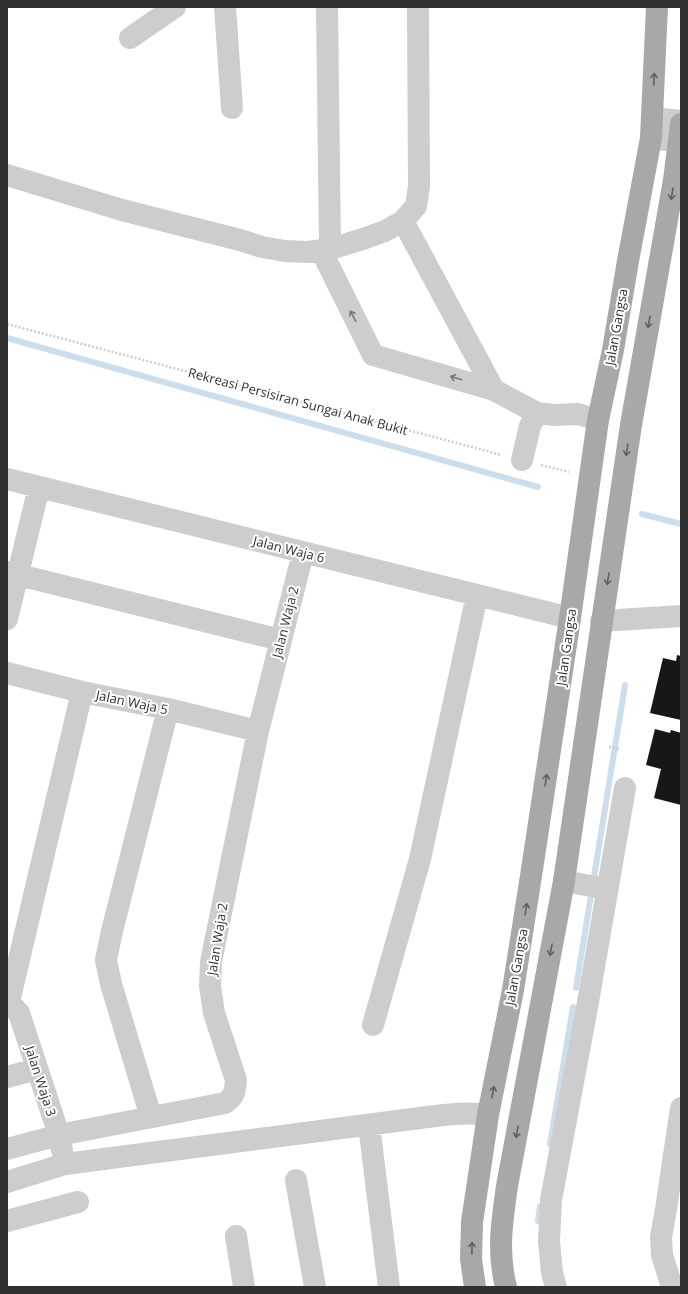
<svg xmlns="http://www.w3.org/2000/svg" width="688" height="1294" font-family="'Open Sans',sans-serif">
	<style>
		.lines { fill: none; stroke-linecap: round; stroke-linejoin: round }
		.stream { stroke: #ccdeeb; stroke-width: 6 }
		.building { fill: #171717 }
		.path { stroke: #cdcdcd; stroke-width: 2.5; stroke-dasharray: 2 2; stroke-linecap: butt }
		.minor { stroke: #cdcdcd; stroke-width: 22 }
		.major { stroke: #a8a8a8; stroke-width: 22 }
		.oneway { stroke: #606060 }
		.oneway2 { stroke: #777 }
		.labels { text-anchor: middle; stroke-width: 4; stroke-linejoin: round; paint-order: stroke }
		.street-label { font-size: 13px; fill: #303030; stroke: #fff }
	</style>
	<rect width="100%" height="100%" fill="#fff"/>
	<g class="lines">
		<path class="stream" d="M7 338 538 487
			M642 514 681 524
			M576 988 625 685
			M550 1144 573 1007
			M538 1221 540 1206"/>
	</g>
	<path class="building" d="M677 655 681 656V720L650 713 663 658 676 661Z
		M655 729 670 733 671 730 681 733V805L654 798 661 769 646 765Z"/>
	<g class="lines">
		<path class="path" d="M7 324 502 455
			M541 465 569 472
			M609 747 619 749"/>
		<path class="minor" d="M225 7 232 108
			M327 7 330 249
			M130 38 175 7
			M652 118 681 121
			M651 138 681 142
			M7 175 122 210 240 240 262 247 285 251 308 252 330 249 363 239 385 231 403 221 416 206 419 186 418 7
			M403 221 494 390
			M321 250 373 355 494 390 537 413
			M522 460 530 426 537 413 554 415 578 414 598 420
			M7 479 570 618
			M7 572 281 640
			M7 619 39 487
			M601 621 681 616
			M7 673 82 692 168 709 258 731
			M564 881 607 889
			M9 1002 82 692
			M9 1002 19 1013 59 1135 62 1150
			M373 1025 420 859 477 595
			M7 1077 37 1069
			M151 1117 111 984 106 960 112 931 168 709
			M369 1125 389 1287
			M7 1149 59 1135 225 1103C235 1096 235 1091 236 1080L214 1013 210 986 211 962 258 731 303 553
			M296 1180 315 1287
			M7 1182 65 1164 412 1119C436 1116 463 1111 488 1115
			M7 1221 78 1202
			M236 1236 244 1287
			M556 1287 552 1273 549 1241 551 1200 588 1002 625 788
			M672 1287 662 1255 661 1237 666 1209 681 1108"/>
		<path class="major" d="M475 1287 471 1259 472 1222 488 1115 513 990 531 876 570 618 598 420 613 350 628 261 651 138 657 7
			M506 1287C497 1251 502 1222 507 1186L564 881 631 425 674 180 681 124"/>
	</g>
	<defs><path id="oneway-shaft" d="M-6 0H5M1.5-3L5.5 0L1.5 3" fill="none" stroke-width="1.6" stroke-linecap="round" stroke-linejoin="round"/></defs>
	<g class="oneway">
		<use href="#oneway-shaft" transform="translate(654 79) rotate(-87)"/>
		<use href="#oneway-shaft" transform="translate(672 194) rotate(100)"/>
		<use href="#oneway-shaft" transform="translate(649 322) rotate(100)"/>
		<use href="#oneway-shaft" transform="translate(627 450) rotate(99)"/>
		<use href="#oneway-shaft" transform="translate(608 579) rotate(99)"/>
		<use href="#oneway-shaft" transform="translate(546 780) rotate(-81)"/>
		<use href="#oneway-shaft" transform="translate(526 909) rotate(-81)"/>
		<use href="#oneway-shaft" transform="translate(551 950) rotate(100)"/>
		<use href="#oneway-shaft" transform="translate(493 1092) rotate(-79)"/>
		<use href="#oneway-shaft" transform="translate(517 1132) rotate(101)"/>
		<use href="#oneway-shaft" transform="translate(472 1248) rotate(-89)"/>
	</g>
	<g class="oneway2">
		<use href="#oneway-shaft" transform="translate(353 316) rotate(-117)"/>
		<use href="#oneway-shaft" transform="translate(456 378) rotate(-163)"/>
	</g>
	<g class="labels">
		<g class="street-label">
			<text transform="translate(616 327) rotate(-80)" y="5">Jalan Gangsa</text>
			<text transform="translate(298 401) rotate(15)" y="5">Rekreasi Persisiran Sungai Anak Bukit</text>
			<text transform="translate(289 549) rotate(14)" y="5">Jalan Waja 6</text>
			<text transform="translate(285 622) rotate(-76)" y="5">Jalan Waja 2</text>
			<text transform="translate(566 647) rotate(-82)" y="5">Jalan Gangsa</text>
			<text transform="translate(132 702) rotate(12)" y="5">Jalan Waja 5</text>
			<text transform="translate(217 939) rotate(-81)" y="5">Jalan Waja 2</text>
			<text transform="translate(516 967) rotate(-80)" y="5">Jalan Gangsa</text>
			<text transform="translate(41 1081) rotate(72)" y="5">Jalan Waja 3</text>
		</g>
	</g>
	<rect width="688" height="1294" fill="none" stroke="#303030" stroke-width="16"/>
</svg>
